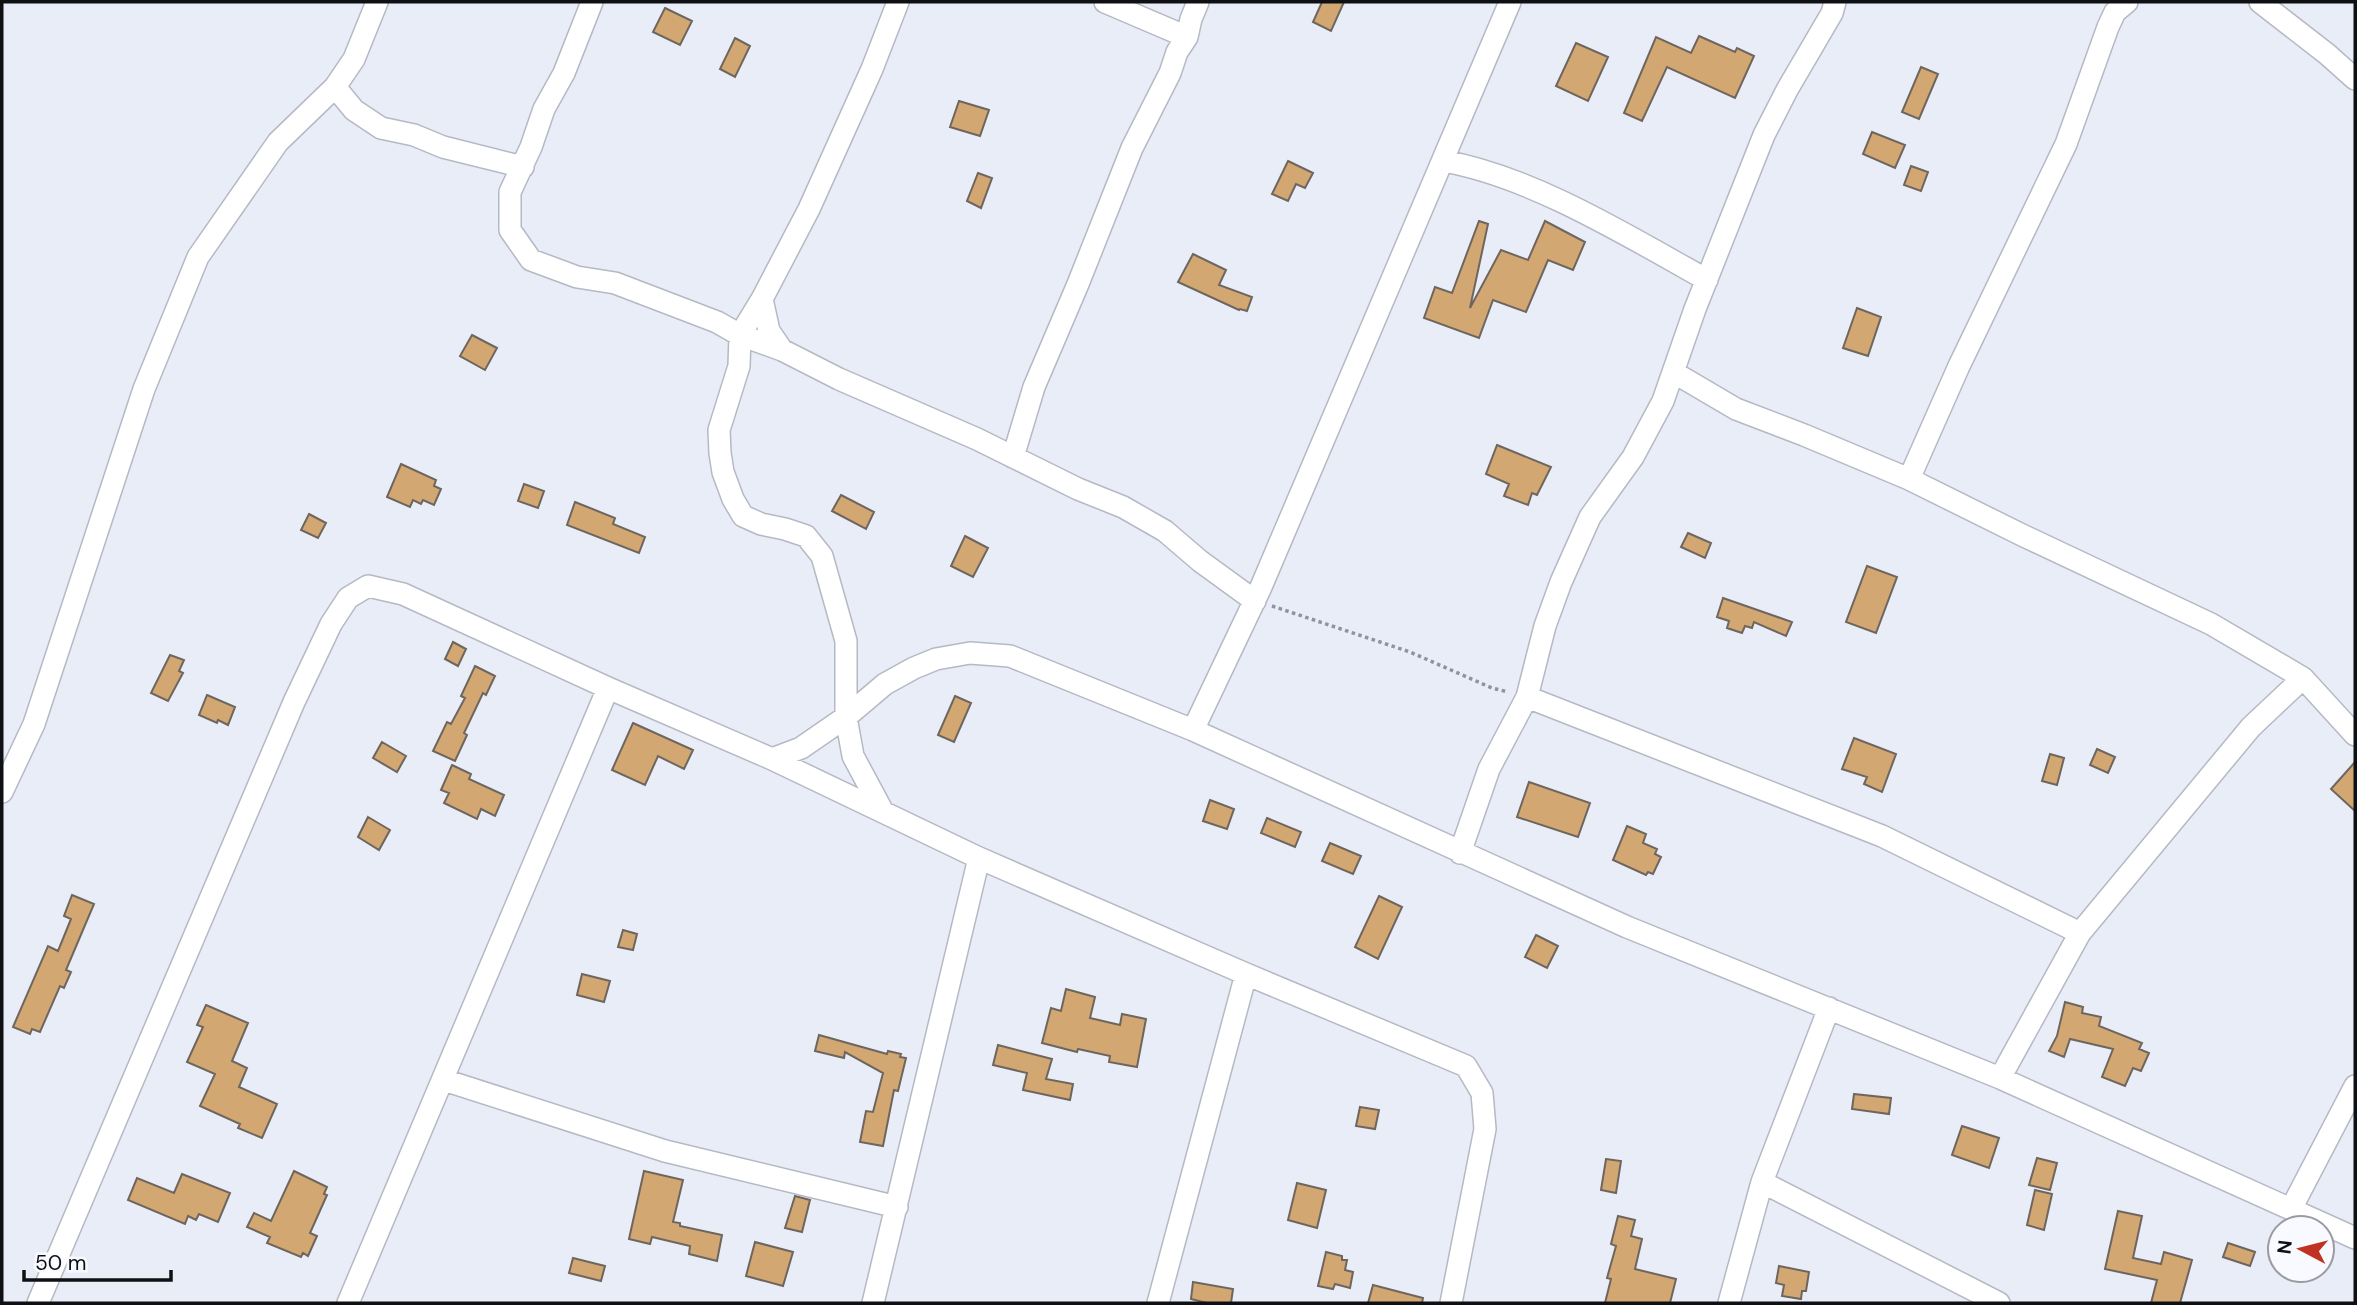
<svg xmlns="http://www.w3.org/2000/svg" width="2357" height="1305" font-family="'DM Sans',sans-serif">
	<style>
		.building { fill: #d3a772; stroke: #6e665e; stroke-width: 2 }
		.lines { fill: none; stroke-linecap: round; stroke-linejoin: round }
		.minor-casing { stroke: #b5b9c4; stroke-width: 24 }
		.path { stroke: #90939b; stroke-width: 3.5; stroke-dasharray: 3.5 3.5; stroke-linecap: butt }
		.minor { stroke: #fff; stroke-width: 21 }
	</style>
	<rect width="100%" height="100%" fill="#e9edf8"/>
	<path class="building" d="M1322 2H1344L1331 31 1313 22Z
		M665 8 692 21 680 45 653 32Z
		M1699 36 1735 52 1737 48 1754 56 1735 98 1667 67 1642 121 1624 113 1656 37 1691 53Z
		M735 38 750 46 735 77 720 69Z
		M1576 43 1608 57 1588 101 1556 86Z
		M1921 67 1938 74 1919 119 1902 112Z
		M959 101 989 110 980 136 950 127Z
		M1872 132 1905 145 1895 168 1863 154Z
		M1288 161 1313 173 1305 188 1296 184 1288 201 1272 194Z
		M1911 166 1928 172 1921 191 1904 185Z
		M978 173 992 178 981 208 967 201Z
		M1479 221 1488 224 1470 308 1501 250 1528 260 1545 221 1585 242 1573 270 1548 260 1526 312 1493 300 1479 338 1424 318 1435 287 1452 293Z
		M1193 254 1226 270 1219 285 1252 297 1247 311 1240 309 1239 310 1178 282Z
		M1857 308 1881 317 1868 356 1843 348Z
		M472 335 497 348 485 370 460 356Z
		M1497 445 1551 467 1537 495 1532 493 1528 505 1504 496 1509 484 1486 474Z
		M401 464 436 480 434 486 441 489 434 505 423 500 421 504 413 500 410 507 387 497Z
		M524 484 544 491 538 508 518 501Z
		M841 495 874 512 866 529 832 511Z
		M575 502 615 518 613 524 645 537 639 553 567 525Z
		M309 514 326 523 318 538 301 530Z
		M1688 533 1711 543 1705 558 1681 547Z
		M965 536 988 548 973 577 951 566Z
		M1867 566 1897 577 1876 633 1846 622Z
		M1723 598 1792 622 1786 636 1754 622 1752 628 1745 626 1742 633 1727 628 1729 621 1717 617Z
		M453 642 466 649 458 666 445 659Z
		M170 655 184 660 179 671 183 673 168 701 151 693Z
		M475 666 495 676 486 695 483 693 465 731 464 733 467 735 455 761 433 751 447 722 451 724 465 698 461 696Z
		M207 695 235 707 228 725 218 720 217 723 199 715Z
		M955 696 971 703 954 742 938 735Z
		M633 723 693 750 684 769 658 756 645 785 612 770Z
		M1854 738 1896 754 1882 792 1864 784 1867 777 1842 769Z
		M382 742 406 756 397 772 373 758Z
		M2097 749 2115 757 2108 773 2090 765Z
		M2050 754 2064 758 2057 785 2042 781Z
		M2355 762V811L2331 789Z
		M452 765 471 774 469 779 504 795 495 816 481 809 477 819 444 803 449 793 441 790Z
		M1529 782 1590 803 1578 837 1517 817Z
		M1210 800 1234 809 1227 829 1203 821Z
		M368 817 390 830 379 850 358 837Z
		M1267 818 1301 832 1295 847 1261 833Z
		M1627 826 1646 834 1643 843 1657 849 1655 854 1661 857 1653 874 1648 872 1646 875 1613 860Z
		M1330 843 1361 856 1353 874 1322 861Z
		M72 895 94 904 66 970 71 972 64 988 60 986 40 1032 32 1029 30 1034 13 1027 48 946 58 951 71 919 64 916Z
		M1379 896 1402 907 1378 959 1355 947Z
		M623 930 637 934 633 950 618 947Z
		M1536 935 1558 946 1547 968 1525 957Z
		M582 974 610 981 604 1002 577 995Z
		M1066 989 1095 997 1090 1018 1120 1025 1122 1014 1146 1019 1137 1067 1109 1062 1110 1056 1078 1049 1077 1052 1042 1043 1051 1008 1061 1011Z
		M2065 1002 2083 1007 2082 1013 2101 1017 2099 1026 2142 1043 2139 1049 2149 1053 2141 1071 2133 1068 2125 1086 2102 1077 2113 1049 2070 1039 2064 1057 2049 1051 2057 1036Z
		M206 1005 248 1023 232 1061 247 1068 239 1087 277 1104 262 1138 238 1128 240 1124 200 1106 215 1074 187 1062 203 1027 197 1025Z
		M819 1035 887 1054 888 1051 901 1054 900 1057 906 1058 898 1091 894 1090 883 1146 860 1142 866 1111 873 1112 883 1073 845 1052 844 1058 815 1051Z
		M998 1045 1052 1059 1046 1079 1073 1084 1070 1100 1023 1090 1027 1073 993 1065Z
		M1854 1094 1891 1098 1889 1114 1852 1109Z
		M1360 1107 1379 1110 1375 1129 1356 1126Z
		M1962 1126 1999 1138 1989 1168 1952 1155Z
		M2037 1158 2057 1163 2050 1190 2029 1185Z
		M1606 1159 1621 1161 1616 1193 1601 1190Z
		M294 1171 327 1187 324 1194 327 1195 310 1233 317 1236 308 1256 303 1253 301 1257 267 1243 270 1237 247 1227 254 1213 271 1221Z
		M644 1171 683 1180 673 1222 680 1223V1226L722 1235 717 1261 689 1254 690 1246 652 1237 650 1244 629 1239Z
		M182 1174 230 1193 218 1222 199 1214 196 1220 188 1216 185 1224 128 1200 137 1178 174 1193Z
		M1297 1183 1326 1190 1317 1228 1288 1220Z
		M2035 1190 2052 1194 2044 1230 2027 1225Z
		M795 1196 810 1200 802 1232 785 1228Z
		M2118 1211 2142 1216 2133 1258 2161 1264 2164 1252 2192 1260 2180 1303H2151L2157 1280 2105 1269Z
		M1618 1216 1635 1220 1631 1236 1642 1239 1635 1269 1676 1279 1670 1303H1605L1611 1279 1607 1278 1616 1246 1611 1244Z
		M755 1242 793 1252 783 1286 746 1276Z
		M2228 1243 2255 1252 2250 1266 2223 1257Z
		M1326 1252 1342 1256V1260H1347L1345 1270 1353 1272 1350 1288 1335 1284 1333 1289 1318 1286Z
		M573 1258 605 1266 601 1281 569 1273Z
		M1779 1266 1809 1272 1806 1291H1802L1801 1299 1782 1296 1784 1285 1776 1283Z
		M1193 1282 1233 1289 1231 1303H1207L1191 1299Z
		M1373 1285 1423 1298 1422 1303H1368Z"/>
	<g class="lines">
		<defs>
			<path id="minor" d="M592 2 564 73 544 109 531 147 510 192V230L531 260 577 277 615 283 717 322 740 335 782 350 839 379 977 439 1078 489 1123 507 1165 531 1200 561 1255 601
				M1105 2 1187 37
				M2260 2 2327 54 2355 79
				M335 87 354 110 381 128 414 135 443 147 523 167
				M1443 161C1531 176 1628 236 1707 280
				M762 299 769 331 782 350
				M1673 372 1736 409 1804 435 1909 479 2022 535 2211 624 2303 678 2355 735
				M1013 457 1034 387 1078 284 1132 148 1170 73 1177 52 1187 37 1191 19 1198 2
				M1909 479 1959 366 2066 144 2108 27 2115 12 2127 2
				M1527 697 1882 836 2080 933
				M1193 730 1261 587 1510 2
				M772 759 801 748 846 717 885 684 914 668 936 659 970 653 1010 656 1193 730 1627 927 2000 1078 2355 1238
				M2 792 34 724 144 389 198 257 278 142 335 87 354 59 377 2
				M883 812 853 756 846 717V641L822 556 806 536 785 529 761 524 743 516 733 499 723 472 720 453 719 430 739 366 740 335 762 299 809 209 872 69 898 2
				M1460 853 1489 769 1527 697 1545 626 1561 582 1590 517 1633 457 1663 401 1695 309 1764 135 1787 90 1832 13 1835 2
				M2000 1078 2080 933 2251 727 2303 678
				M444 1080 665 1151 897 1207
				M1762 1182 1999 1303
				M2291 1209 2355 1086
				M38 1303 294 702 331 624 348 598 368 586 403 594 608 688 772 759 979 858 1246 974 1466 1066 1482 1093 1485 1129 1451 1303
				M348 1303 608 688
				M873 1303 979 858
				M1158 1303 1246 974
				M1729 1303 1762 1182 1829 1008"/>
		</defs>
		<use href="#minor" class="minor-casing"/>
		<path class="path" d="M1272 606 1410 652 1492 688 1508 692"/>
		<use href="#minor" class="minor"/>
	</g>
	<rect width="2357" height="1305" fill="none" stroke="#0f1014" stroke-width="7"/>
	<g transform="translate(2301 1249) rotate(277)"><circle r="33" fill="#f8faff" stroke="#9b9ca1" stroke-width="2"/>
	<path d="M0-5L12 26L0 18L-12 26Z" fill="#c03322"/>
	<text y="-10" font-size="19" font-weight="bold" text-anchor="middle" fill="#0f1014">N</text>
	</g>
	<path d="M24 1270v10h147v-10" fill="none" stroke="#0f1014" stroke-width="3.5"/>
	<text x="35" y="1270" font-size="21" fill="#0f1014" stroke="#f8faff" stroke-width="5" paint-order="stroke">50 m</text>
</svg>
